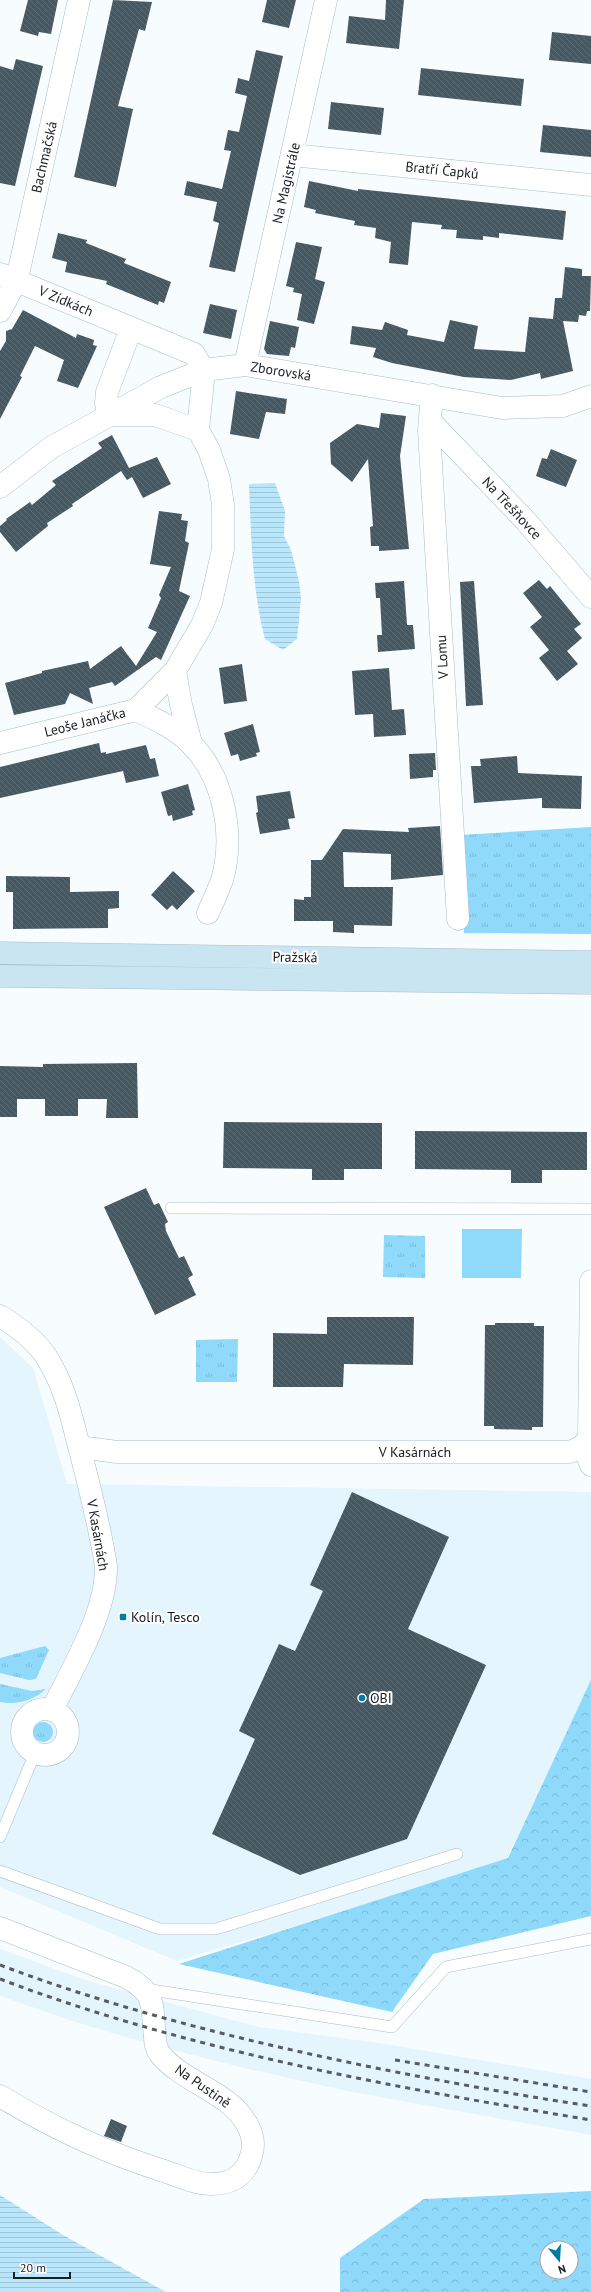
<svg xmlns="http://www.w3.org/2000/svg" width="591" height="2292" font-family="'PT Sans',sans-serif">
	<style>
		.built { fill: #e4f5fe }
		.grass { fill: url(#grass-tufts) }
		.forest { fill: url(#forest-crowns); fill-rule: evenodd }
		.pitch { fill: #8fd9fb }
		.water { fill: url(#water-rules) }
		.building { fill: url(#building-back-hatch) }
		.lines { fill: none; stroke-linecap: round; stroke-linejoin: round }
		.lane-casing { stroke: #a9bdc7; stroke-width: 12 }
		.street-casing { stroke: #a9bdc7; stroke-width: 23 }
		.secondary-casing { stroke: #a9bdc7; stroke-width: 23 }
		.lane { stroke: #fff; stroke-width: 11 }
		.street { stroke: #fff; stroke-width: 22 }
		.secondary { stroke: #c8e5f1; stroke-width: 22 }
		.rail { stroke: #565c60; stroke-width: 3; stroke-dasharray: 5 5; stroke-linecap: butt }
		.poi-dot { fill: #007ca3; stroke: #fff; stroke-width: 1.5 }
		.labels { text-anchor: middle; stroke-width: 4; stroke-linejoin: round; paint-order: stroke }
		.street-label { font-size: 14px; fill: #171e22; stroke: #fff }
		.poi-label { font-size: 14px; fill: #171e22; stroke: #fff; text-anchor: start }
	</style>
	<defs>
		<pattern id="grass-tufts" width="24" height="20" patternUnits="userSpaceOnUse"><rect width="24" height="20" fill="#8fd9fb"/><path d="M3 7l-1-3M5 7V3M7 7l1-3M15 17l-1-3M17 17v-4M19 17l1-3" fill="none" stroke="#7bbad7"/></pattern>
		<pattern id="forest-crowns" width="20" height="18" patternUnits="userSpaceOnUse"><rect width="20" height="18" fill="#8fd9fb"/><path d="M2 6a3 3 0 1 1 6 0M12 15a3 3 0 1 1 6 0" fill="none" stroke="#7bbad7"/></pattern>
		<pattern id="water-rules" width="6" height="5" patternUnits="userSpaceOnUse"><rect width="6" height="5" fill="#bae6fc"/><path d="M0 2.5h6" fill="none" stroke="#9fc5d8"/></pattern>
		<pattern id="building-back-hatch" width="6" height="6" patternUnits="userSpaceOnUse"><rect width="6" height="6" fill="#465861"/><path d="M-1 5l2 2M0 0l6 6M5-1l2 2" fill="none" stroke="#5d6c73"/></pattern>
	</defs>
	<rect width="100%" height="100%" fill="#f7fcfe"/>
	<path class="built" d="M0 1337 33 1368 67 1484 591 1492V1684L504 1864 177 1961 0 1887Z
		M0 1949 88 1981 259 2027 386 2044 591 2079V2135L347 2091 248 2069 146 2043 75 2022 0 1996Z"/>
	<path class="grass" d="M591 827V934L464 933 461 835Z
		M384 1235 425 1236V1278L383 1277Z
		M238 1339 237 1382H196V1340Z
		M45 1646 49 1650 36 1679 29 1680 0 1673V1658Z
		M0 1684 32 1691 46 1689C32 1701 18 1705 0 1702Z
		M33 1732a10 10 0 1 1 20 0a10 10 0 1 1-20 0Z"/>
	<path class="forest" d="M591 1680V1916L433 1954 392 2012 179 1964 508 1858Z
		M591 2191V2292H340V2258L424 2199ZM547 2248H571V2272H547Z"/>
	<path class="pitch" d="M462 1229H522L521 1278H462Z"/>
	<path class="water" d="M275 483 285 511 284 536 291 550 299 581 301 599 297 639 283 650 265 639C252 591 251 534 249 484Z
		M0 2195 63 2235 166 2292H0Z"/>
	<path class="building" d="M28 0H58L51 34 39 32 38 36 20 31Z
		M113 0 152 2 145 31 139 29 118 106 133 109 116 187 74 177Z
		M267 0H296L289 28 262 22Z
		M386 0H404L399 49 346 43 349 16 385 20Z
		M552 32 591 36V64L549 60Z
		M256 50 283 56 235 272 209 267 219 223 213 221 217 202 184 195 187 181 222 189 231 151 224 150 228 130 239 132 247 96 235 93 238 78 249 81Z
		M16 59 43 66 15 186 0 183V66L13 70Z
		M421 68 524 79 521 106 418 95Z
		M331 102 384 108 381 135 328 129Z
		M543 125 591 130V157L540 152Z
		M309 181 358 191V189L566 211 563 240 499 233V238L483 236V240L456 238 457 230 441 229 442 225 412 222 408 265 389 263 391 242 375 238 376 228 354 225 355 221 315 213 316 210 304 207Z
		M58 233 87 240 86 243 126 259 124 263 171 282 164 303 159 301 158 305 106 284 107 281 65 272 67 262 52 258Z
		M296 242 322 247 315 279 325 282 314 324 297 320 302 294 293 292 294 288 286 286Z
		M565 267 582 269V276H591L590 311H587L586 316 579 315 578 322 563 321 573 371 541 379 540 373 511 380 464 377 392 363 373 357 376 348 350 344 352 326 382 330 385 322 408 330 407 335 444 342 450 320 478 326 474 349 525 352 529 317 553 319 555 298H562Z
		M210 304 237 310 231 339 203 333Z
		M23 310 76 338 77 334 94 340 93 345 97 346 78 388 57 381 64 360 35 346 20 376 22 377 0 419V351L6 341V331L12 329Z
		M270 321 299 327 295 348 291 347 289 356 267 354 264 349Z
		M236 391 287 399 285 414 266 412 259 439 230 434Z
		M381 413 406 416 400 456 409 549 379 551V546H371L370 527 373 526 368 459 352 482 331 464 330 443 357 424 379 428Z
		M112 435 129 468 157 457 171 484 143 498 132 477 127 480 121 471 72 504 73 506 47 523 48 526 16 552 0 532V526L7 520 6 519 30 502 32 505 56 485 52 481 102 448 98 443Z
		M551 449 577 460 566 487 536 476 542 458 547 459Z
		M159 511 182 514 181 520 188 521 185 541 189 543 179 591 190 596 161 660 156 657 115 686 112 682 89 688 93 704 70 693 65 704 14 715 5 683 42 673V671L88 661 90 669 121 646 136 666 157 632 148 628 161 598 159 595 171 567 150 564Z
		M539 580 547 589 550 586 581 624 574 629 582 638 567 651 578 664 557 681 539 658 549 650 530 627 542 617 523 593Z
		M404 581 407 625H413L415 649 378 652 377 635H382L380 598H376L375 583Z
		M474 581 483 705 466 706 460 582Z
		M242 664 247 701 224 704 219 668Z
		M389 668 392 710 404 709 406 735 374 737 373 714 355 715 352 671Z
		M253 724 260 752 256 753 257 756 240 761 238 754 231 756 224 733Z
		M99 743 101 753 106 752V754L146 745 150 759 155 758 159 776 126 783 123 771 0 798V767Z
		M435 753 436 770H433V777L410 779 409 754Z
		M517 756 518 773 582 776 581 809 542 808V798L474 803 471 766H481L480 759Z
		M188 784 195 810 192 811 193 815 173 821 172 815 168 816 161 792Z
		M290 791 295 818 288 819 290 829 260 834 256 813 258 812 256 796Z
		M440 826 443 875 391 880V854L343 852 344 887H393L392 926 354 925V933L333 932V921H294V899L304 900V897H311V860H322L343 829 409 832 408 828Z
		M173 871 195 891 177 910 172 905 167 910 151 895Z
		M6 876 70 877V892L119 891V908L108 909V928L13 929V892H6Z
		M137 1063 138 1118H106L107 1099H78V1116H45V1099H17V1117H0V1066L43 1067V1064Z
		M224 1122 382 1123V1169H344V1180H312V1169L223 1168Z
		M415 1131 587 1132V1170H542V1183H511V1170L415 1169Z
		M146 1188 154 1205 159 1203 168 1222 165 1224 166 1231 179 1258 184 1256 193 1275 188 1278 196 1295 155 1315 104 1207Z
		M327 1317H414L413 1365 344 1364 343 1387H273V1333L327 1334Z
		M495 1323H534V1326H544L543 1427H532V1430L494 1429V1426H484L485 1325H495Z
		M352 1492 449 1537 408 1629 486 1665 407 1839 300 1875 212 1834 255 1739 239 1731 279 1644 295 1651 323 1591 310 1585Z
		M111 2119 127 2126 121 2142 104 2136Z"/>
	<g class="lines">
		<defs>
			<path id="lane" d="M171 1208 591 1209
				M0 1837 35 1753
				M0 1871 160 1929H216L457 1854
				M145 1989 392 2027 446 1967 591 1939"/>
			<path id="street" d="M292 155 591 185
				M0 274 194 354 204 370 198 430 209 450 219 479 223 505V549L211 603 202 625 175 671 136 710 0 743
				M0 311 17 279 79 0
				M131 329 107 392 106 403 108 415H155L198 430
				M245 365 326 0
				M432 395 429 430 458 919
				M430 421 525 520 591 597
				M0 487 52 447 161 387 204 370 245 365 502 408 563 406 591 396
				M175 671 181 705 191 743
				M136 710C155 719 175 728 190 743 224 776 235 835 222 880 218 891 213 902 208 913
				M0 1316C18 1327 36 1340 47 1358 65 1386 72 1419 80 1450 90 1489 100 1527 106 1566 107 1612 72 1669 52 1710
				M583 1446 591 1465
				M79 1447 117 1452H570L583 1446 589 1437 591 1281
				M22 1732a23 23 0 1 1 46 0a23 23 0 1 1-46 0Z
				M0 1928 126 1977C158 1994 151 2006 155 2037 155 2043 156 2049 160 2054 184 2084 230 2091 248 2126 255 2139 254 2153 247 2166 239 2180 226 2184 211 2184 196 2184 179 2176 164 2171 104 2152 55 2129 0 2096"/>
			<path id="secondary" d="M0 953 591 962
				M0 976 591 983"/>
		</defs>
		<use href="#lane" class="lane-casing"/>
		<use href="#street" class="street-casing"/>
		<use href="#secondary" class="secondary-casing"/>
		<use href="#lane" class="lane"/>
		<use href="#street" class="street"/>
		<use href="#secondary" class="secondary"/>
		<path class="rail" d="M0 1965C130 2014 265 2046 401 2073 464 2085 528 2097 591 2106
			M0 1979C190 2051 391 2087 591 2120
			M395 2060 591 2092"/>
	</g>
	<g class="poi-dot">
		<rect x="119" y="1613" width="8" height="8" rx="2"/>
		<circle cx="362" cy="1698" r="4"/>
	</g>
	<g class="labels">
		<g class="street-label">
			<text transform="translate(44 157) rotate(-77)" y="5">Bachmačská</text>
			<text transform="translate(442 170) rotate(6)" y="5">Bratří Čapků</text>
			<text transform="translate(286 183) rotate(-77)" y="5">Na Magistrále</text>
			<text transform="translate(66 301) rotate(23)" y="5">V Zídkách</text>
			<text transform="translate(281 371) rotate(9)" y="5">Zborovská</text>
			<text transform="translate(512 508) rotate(47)" y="5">Na Třešňovce</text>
			<text transform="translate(442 657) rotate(-93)" y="5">V Lomu</text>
			<text transform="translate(85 722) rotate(-14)" y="5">Leoše Janáčka</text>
			<text transform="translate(295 957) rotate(1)" y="5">Pražská</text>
			<text x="415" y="1457">V Kasárnách</text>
			<text transform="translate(98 1535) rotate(80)" y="5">V Kasárnách</text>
			<text transform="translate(203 2086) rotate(35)" y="5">Na Pustině</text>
		</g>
		<g class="poi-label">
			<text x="131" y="1622">Kolín, Tesco</text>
			<text x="370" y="1703">OBI</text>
		</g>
	</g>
	<g transform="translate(559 2260) rotate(162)"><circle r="19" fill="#ffffff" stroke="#a2a5a7"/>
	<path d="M0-3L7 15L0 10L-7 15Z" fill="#007ca3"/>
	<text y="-6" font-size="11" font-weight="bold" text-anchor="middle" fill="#171e22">N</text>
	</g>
	<path d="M14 2272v6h56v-6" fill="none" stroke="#171e22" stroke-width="2"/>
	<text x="20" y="2272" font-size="12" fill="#171e22" stroke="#ffffff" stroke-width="3" paint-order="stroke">20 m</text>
</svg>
